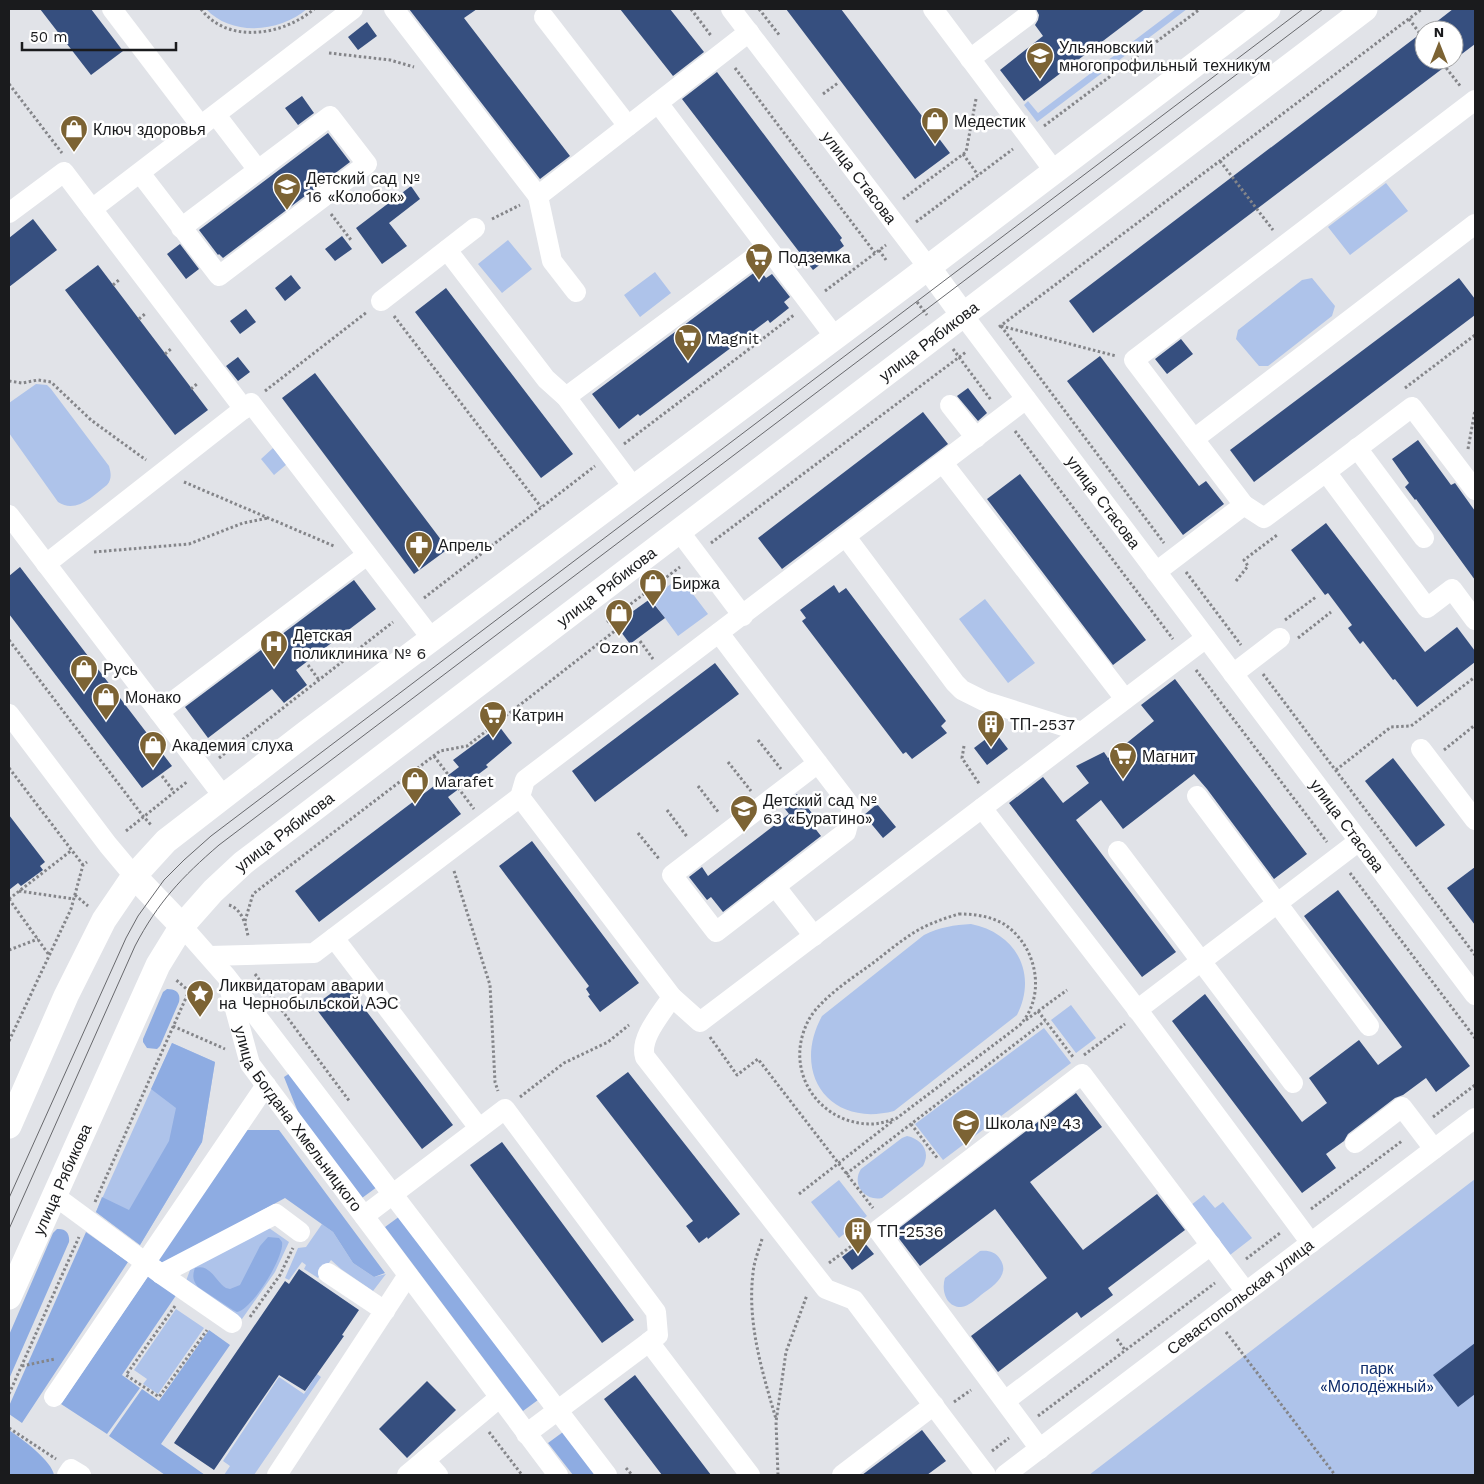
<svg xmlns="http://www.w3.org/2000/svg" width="1484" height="1484" font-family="'Work Sans',sans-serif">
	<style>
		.green { fill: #aec3ea }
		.forest { fill: #8eace2 }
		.building { fill: #364f7f }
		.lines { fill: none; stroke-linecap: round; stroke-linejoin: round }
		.path { stroke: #848589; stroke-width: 3; stroke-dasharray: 2.5 2.5; stroke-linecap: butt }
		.minor { stroke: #fff; stroke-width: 20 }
		.major { stroke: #fff; stroke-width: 25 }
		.tram { stroke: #68696d; stroke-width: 1 }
		.labels { text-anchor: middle; stroke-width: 5; stroke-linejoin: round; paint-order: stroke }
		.poi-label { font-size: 16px; fill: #1a1b1d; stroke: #fff; text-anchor: start }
		.street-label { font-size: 16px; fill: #1a1b1d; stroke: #fff }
		.park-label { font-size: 16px; fill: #0e2c6b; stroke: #fff }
	</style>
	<rect width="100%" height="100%" fill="#e1e3e8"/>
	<path class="green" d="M206 9H307C280 32 232 37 206 9Z
		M1176 9H1187L1037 122 1024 105 1028 101 1038 113Z
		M1386 183 1408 211 1350 255 1328 227Z
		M508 240 532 269 502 293 478 264Z
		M655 272 671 293 640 317 624 295Z
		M1312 278 1335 306 1332 316 1268 366H1259L1236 339 1238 330 1302 280Z
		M36 384 47 385 51 389 109 466C111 473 112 479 107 485 93 496 76 514 58 502L9 433V403Z
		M273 448 287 464 274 475 261 459Z
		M680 577 708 614 678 636 651 599Z
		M985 599 1035 663 1008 683 959 619Z
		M971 924C1016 933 1038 973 1017 1015L894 1111C829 1128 791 1073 822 1016L924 935C940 927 954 925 971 924Z
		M1071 1005 1096 1038 1076 1053 1051 1020Z
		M1044 1028 1071 1063 943 1160 915 1124Z
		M172 1043 215 1062 202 1142 140 1245 96 1212Z
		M907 1136C922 1139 931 1152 923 1166L882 1198C865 1202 851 1184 861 1169L902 1138Z
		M1475 1179V1475H1089Z
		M839 1180 867 1216 839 1238 811 1202Z
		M1204 1195 1215 1208 1223 1202 1252 1238 1230 1255 1191 1205Z
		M322 1224 333 1232 353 1263 374 1277 386 1274 373 1291 341 1269 331 1260 318 1278 304 1269 306 1265 302 1262 289 1280 285 1278 298 1248 306 1247Z
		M269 1228 289 1242 275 1272 242 1319 186 1281 193 1262Z
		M980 1251C988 1250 996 1252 1000 1259 1011 1275 992 1287 981 1295 975 1300 969 1306 961 1307 946 1307 941 1290 945 1278Z
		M176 1309 204 1328 158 1394 143 1384 147 1379 134 1370Z
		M317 1374 321 1377 254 1475H224L230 1466 223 1461 279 1377 304 1394Z"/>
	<path class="forest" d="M167 989C176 989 181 993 179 1002L160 1046 157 1049 147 1048 143 1042V1039L163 992Z
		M172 1043 215 1062 202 1142 140 1245 96 1212 102 1197 129 1210 169 1141 176 1108 151 1089Z
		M290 1073 377 1187 362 1198 300 1117 284 1077Z
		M247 1130H279L385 1273 374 1277 353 1263 333 1232 285 1198 164 1264 158 1260Z
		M400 1216 538 1400 523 1411 385 1227Z
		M57 1229C66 1228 70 1234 69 1242L9 1379V1335L53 1233Z
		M86 1232 128 1262 22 1423 9 1414V1406Z
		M268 1237 279 1238 282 1242C285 1256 252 1310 237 1312L233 1310 198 1287C193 1281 192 1276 195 1268 210 1263 215 1281 226 1288L230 1289 240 1285 260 1246Z
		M149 1275 177 1294 122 1375 140 1388 107 1434 61 1404Z
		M209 1330 230 1345 161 1444 205 1475H165L109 1436 142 1389 159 1401Z
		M9 1430C21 1438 52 1461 54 1475H9Z
		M563 1432 596 1475H573L548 1443Z"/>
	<path class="building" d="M40 9H91L123 51 91 75Z
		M409 9H477L464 18 570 156 540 179Z
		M620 9H670L704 52 673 76Z
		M786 9H841L950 153 915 179Z
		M1036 9H1145L1024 101 1000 70 1043 36 1035 25 1038 20 1039 15Z
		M1453 9H1475V44L1093 333 1069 301 1424 31V60H1454V30H1426Z
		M367 22 377 36 358 50 348 37Z
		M717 72 842 238 840 240 844 246 813 270 682 99Z
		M302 96 314 113 298 125 285 108Z
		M328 133 350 162 223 258 219 254 218 255 199 230Z
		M411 186 420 199 389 223 407 246 382 264 356 228Z
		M33 219 57 250 9 287V238Z
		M342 236 352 249 335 261 325 249Z
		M180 244 199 269 186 279 167 254Z
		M98 265 208 410 175 435 65 290Z
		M759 269 766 278 772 274 790 297 784 302 789 308 770 323 768 320 640 416 638 414 619 429 592 394Z
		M291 275 301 288 285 301 275 288Z
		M1459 278 1475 299V315L1254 482 1230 450Z
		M446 288 573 454 541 478 415 312Z
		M246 309 256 322 240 334 230 321Z
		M1181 339 1193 354 1167 374 1155 359Z
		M1100 356 1199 486 1206 481 1224 504 1183 535 1067 381Z
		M238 357 250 372 238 381 226 366Z
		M315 373 448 549 414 574 282 398Z
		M968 388 987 413 978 421 957 396Z
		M923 412 948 444 782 569 758 538Z
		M1418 440 1451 485 1455 483 1475 511V580L1416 499 1415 500 1405 487 1409 483 1392 459Z
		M1020 474 1146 640 1113 665 987 499Z
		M1326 523 1425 652 1457 627 1475 651V662L1417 707 1395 679 1393 680 1363 641 1360 644 1348 628 1352 625 1328 593 1325 595 1291 550Z
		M20 567 172 766 142 788 9 614V576Z
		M354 580 376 609 296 670 307 685 284 703 272 689 208 738 185 707Z
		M834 585 839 593 846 588 946 721 941 726 947 733 912 759 906 752 903 754 802 621 806 618 800 610Z
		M650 599 665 618 630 644 615 624Z
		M715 663 739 694 595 802 572 771Z
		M1175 679 1307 854 1274 879 1207 789 1194 774 1123 829 1101 800 1076 820 1176 952 1142 977 1009 803 1043 777 1063 803 1089 783 1076 766 1104 752 1108 758 1154 721 1141 705Z
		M499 726 512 743 486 765 488 767 448 797 461 814 319 922 295 891 459 767 453 760Z
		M995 732 1008 749 987 765 974 748Z
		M1393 758 1445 825 1416 847 1365 781Z
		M797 794 815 817 810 822 821 836 723 912 711 897 707 900 689 877 702 867 708 876 789 814 782 805Z
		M877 804 896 827 883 838 864 815Z
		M9 815 45 862 40 866 43 870 21 886 18 883 9 890Z
		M532 841 639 983 600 1012 588 996 590 995 586 989 589 986 499 866Z
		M1475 867V925L1447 888Z
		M1338 890 1470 1066 1436 1092 1426 1078 1403 1095 1395 1098 1348 1134 1344 1141 1326 1154 1336 1168 1302 1193 1172 1021 1205 994 1302 1122 1327 1103 1309 1078 1359 1040 1378 1065 1402 1047 1304 916Z
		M345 983 453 1125 422 1149 314 1006Z
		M628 1072 740 1214 708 1239 707 1237 699 1243 686 1226 693 1221 596 1096Z
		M1076 1093 1102 1127 1030 1182 1083 1250 1157 1194 1185 1230 1108 1288 1113 1295 1081 1318 1077 1312 998 1372 971 1336 1047 1278 995 1209 920 1266 894 1232Z
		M502 1142 634 1320 602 1343 470 1165Z
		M863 1241 874 1254 852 1270 842 1257Z
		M299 1269 359 1310 342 1335 344 1336 305 1391 279 1375 214 1470 174 1443 285 1281 289 1284Z
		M1475 1343V1394L1458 1407 1433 1375Z
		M635 1375 676 1429 711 1475H662L604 1399Z
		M427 1381 456 1410 407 1458 379 1429Z
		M922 1430 946 1461 927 1475H862Z"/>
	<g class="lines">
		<path class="path" d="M201 9C228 45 284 35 314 9
			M691 9 712 37
			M759 9 780 36
			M1409 19 1424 39
			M329 53 390 60 414 67
			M1440 60 1461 87
			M735 68 875 253
			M9 84 62 153
			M823 94 838 83
			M1044 126 1200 9
			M963 154 978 175
			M1220 161 1273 230
			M903 199 966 152 976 99
			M331 214 351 240
			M492 219 520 205
			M916 222 1013 149
			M879 250 886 260
			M113 285 120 279
			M825 291 886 245
			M917 302 927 315
			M394 316 541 507
			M139 319 146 313
			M1001 326 1164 543
			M1001 326 1116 356
			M999 327 1422 9
			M953 349 991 400
			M165 354 172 348
			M9 381 22 383 38 380 51 382 91 420 146 460
			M1405 388 1475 335
			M191 389 198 383
			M265 391 367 312
			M1015 431 1173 639
			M624 444 794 315
			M1468 449 1475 410
			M184 482 334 546
			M711 543 966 352
			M94 552 189 544 243 523 268 518
			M1186 572 1241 645
			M1236 581 1248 566 1244 560 1277 535
			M424 598 595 466
			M1285 620 1316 597
			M1298 638 1331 612
			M9 640 143 816 152 826
			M640 641 653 659
			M308 665 319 680
			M1196 670 1327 842
			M1263 674 1475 955
			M758 740 781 769
			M964 746 962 758 980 785
			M1444 750 1475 725
			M434 756 474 809
			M219 758 393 622
			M728 762 751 791
			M9 768 83 865
			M1336 770 1391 727 1411 726 1475 677
			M162 776 174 792
			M698 786 719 813
			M667 810 688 838
			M126 831 188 781
			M638 833 660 860
			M454 871 490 985 495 1082 498 1091
			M1350 873 1475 1038
			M19 891 74 899
			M75 895 88 906
			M9 899 72 850
			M9 899 49 955
			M229 905C242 909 246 925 248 936
			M959 914C974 914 990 916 1004 924 1037 946 1047 995 1020 1025L897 1118C888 1121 880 1124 871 1124 821 1124 786 1075 805 1028 808 1020 813 1012 819 1006 835 989 855 976 873 963 890 950 907 935 926 926 937 921 948 917 959 914Z
			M245 921 253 894 440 751 467 746 616 630 608 621 680 567
			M9 950 38 939
			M255 974 350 1102
			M1038 1011 1073 1057
			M1026 1020 1067 990
			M173 1026 225 1049
			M710 1037 737 1075 758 1059 873 1208
			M9 1041 71 909 83 865 87 862
			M1084 1055 1125 1024
			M520 1097 564 1063 608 1042 629 1025
			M1433 1117 1475 1085
			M911 1124 938 1159
			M846 1174 1045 1021
			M799 1194 894 1120
			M95 1202 189 991 175 979
			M1311 1209 1402 1141
			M762 1239C759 1250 754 1261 753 1273 747 1323 762 1371 776 1419
			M1246 1259 1280 1233
			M829 1263 862 1238
			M175 1306 126 1375 159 1397 207 1330
			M250 1317 280 1275 293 1248
			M1226 1332 1335 1475
			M1117 1339 1125 1350
			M22 1366 55 1359
			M9 1394 79 1237
			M954 1402 971 1390
			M1038 1416 1215 1283
			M9 1428 56 1459
			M489 1432 522 1475
			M992 1451 1009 1438
			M626 1468 632 1475
			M778 1475 776 1422 786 1352 807 1295"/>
		<g class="minor">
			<path d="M112 9 201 126"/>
			<path d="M394 9 538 196 749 32"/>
			<path id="s1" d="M731 9 928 267"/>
			<path d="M933 9 1055 172"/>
			<path d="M544 17 628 126"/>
			<path d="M970 59 1027 16"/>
			<path d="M658 103 835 337"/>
			<path d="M216 115 258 170"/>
			<path d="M140 173 219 276 367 164 330 116 181 228"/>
			<path d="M538 196 552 261 576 292"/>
			<path d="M92 209 244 409"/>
			<path d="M9 213 64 172 92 209 353 9"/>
			<path d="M447 250 546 379 566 397 634 488"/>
			<path d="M381 301 475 228"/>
			<path id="s2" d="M963 315 1475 995"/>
			<path d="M566 397 767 248"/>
			<path d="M950 405 976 438"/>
			<path d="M1194 439 1475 224"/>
			<path d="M1357 448 1424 538"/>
			<path d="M943 463 1125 699"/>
			<path d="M1326 472 1412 407 1475 490"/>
			<path d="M1244 505 1264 518 1326 472 1427 608 1452 589 1475 620"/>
			<path d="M9 515 223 796"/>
			<path d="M679 531 743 616"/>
			<path d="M846 537 955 683 962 690 984 701 1082 732"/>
			<path d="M46 564 251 403 432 639"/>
			<path d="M1156 572 1244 505 1134 360 1475 100"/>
			<path d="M719 633C763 692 808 750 852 808L846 832 716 932 672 875 818 763"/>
			<path d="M1233 674 1280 638"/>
			<path d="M159 712 367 555"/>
			<path d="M9 714 108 845 134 876"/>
			<path d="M1421 749 1475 820"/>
			<path d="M1197 796 1369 1026"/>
			<path d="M520 797 672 997 700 1022 1206 638"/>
			<path d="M982 808 1140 1013 1311 1243"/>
			<path d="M1118 851 1293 1083"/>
			<path d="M775 886 814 936"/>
			<path d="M182 926 226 976 607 1475"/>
			<path d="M334 938 479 1128"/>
			<path d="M209 956 314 953 520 797 525 780 1026 399"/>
			<path id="s3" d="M229 987 250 1064 558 1475"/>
			<path d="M672 997C662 1013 639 1038 645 1057L826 1289 854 1300 986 1475"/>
			<path d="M1137 1010 1359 841"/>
			<path d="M1355 1143 1402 1107 1434 1149"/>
			<path d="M55 1196 161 1274 232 1323"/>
			<path d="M364 1216 505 1109 656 1312 658 1335 649 1342 750 1475"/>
			<path d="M328 1273 385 1311"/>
			<path d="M161 1274 276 1214 300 1232"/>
			<path d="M54 1397 266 1085"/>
			<path d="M1005 1401 1211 1245"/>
			<path d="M526 1434 649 1342"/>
			<path d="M1040 1449 878 1230 1082 1074 1246 1292"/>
			<path d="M425 1460 438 1475"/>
			<path d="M67 1475 71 1469 81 1475"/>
			<path d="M277 1475 408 1275"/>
			<path d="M407 1475 499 1398"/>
			<path d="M842 1475 934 1405"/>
			<path id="s4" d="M1005 1475 1475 1118"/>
		</g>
		<g class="major">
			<path d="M928 267 963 315"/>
			<path d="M134 876 182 926"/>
			<path d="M9 1126 66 996 104 920 134 876 166 841 306 733 905 285 1268 9"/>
			<path id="s5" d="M9 1297 158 965 182 926 213 891 243 863 1365 9"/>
		</g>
		<path class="tram" d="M9 1198 126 938 138 916 164 880 184 860 211 836 1303 9
			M9 1229 135 946C158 902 182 877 219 845L1323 9"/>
	</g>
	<defs>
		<symbol id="university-pin" viewBox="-11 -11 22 30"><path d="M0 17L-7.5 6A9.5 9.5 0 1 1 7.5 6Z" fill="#7c6334" stroke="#fff"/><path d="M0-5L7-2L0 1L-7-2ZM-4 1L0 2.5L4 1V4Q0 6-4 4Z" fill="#fff"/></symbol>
		<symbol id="shop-pin" viewBox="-11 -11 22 30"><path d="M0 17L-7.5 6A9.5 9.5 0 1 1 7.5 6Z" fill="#7c6334" stroke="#fff"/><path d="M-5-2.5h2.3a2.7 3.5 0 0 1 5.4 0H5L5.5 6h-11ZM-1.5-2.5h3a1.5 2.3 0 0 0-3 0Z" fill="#fff"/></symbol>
		<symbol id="school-pin" viewBox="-11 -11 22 30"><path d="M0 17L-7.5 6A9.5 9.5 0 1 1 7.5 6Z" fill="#7c6334" stroke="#fff"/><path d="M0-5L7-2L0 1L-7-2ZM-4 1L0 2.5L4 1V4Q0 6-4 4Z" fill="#fff"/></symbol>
		<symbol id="supermarket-pin" viewBox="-11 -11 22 30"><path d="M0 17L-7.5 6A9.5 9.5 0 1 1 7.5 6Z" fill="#7c6334" stroke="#fff"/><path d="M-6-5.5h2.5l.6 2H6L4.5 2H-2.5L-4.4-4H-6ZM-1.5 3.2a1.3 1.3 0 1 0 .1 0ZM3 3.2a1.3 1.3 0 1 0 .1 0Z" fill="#fff"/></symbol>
		<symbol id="pharmacy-pin" viewBox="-11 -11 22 30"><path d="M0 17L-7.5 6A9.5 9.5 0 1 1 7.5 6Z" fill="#7c6334" stroke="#fff"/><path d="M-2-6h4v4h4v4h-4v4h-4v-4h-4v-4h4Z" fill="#fff"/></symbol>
		<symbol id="hospital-pin" viewBox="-11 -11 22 30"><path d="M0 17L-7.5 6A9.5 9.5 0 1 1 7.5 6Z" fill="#7c6334" stroke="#fff"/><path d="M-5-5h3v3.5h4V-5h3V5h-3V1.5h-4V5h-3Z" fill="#fff"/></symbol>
		<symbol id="building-pin" viewBox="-11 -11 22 30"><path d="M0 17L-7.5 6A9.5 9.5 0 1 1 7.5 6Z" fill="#7c6334" stroke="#fff"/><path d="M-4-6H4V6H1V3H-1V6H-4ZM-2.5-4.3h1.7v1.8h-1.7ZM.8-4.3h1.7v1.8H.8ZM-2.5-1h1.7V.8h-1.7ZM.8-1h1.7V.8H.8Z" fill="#fff"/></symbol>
		<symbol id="sight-pin" viewBox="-11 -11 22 30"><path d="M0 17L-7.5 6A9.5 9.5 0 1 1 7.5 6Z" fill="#7c6334" stroke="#fff"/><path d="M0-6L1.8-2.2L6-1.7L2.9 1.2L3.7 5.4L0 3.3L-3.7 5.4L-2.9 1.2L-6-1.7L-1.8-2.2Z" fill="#fff"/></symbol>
	</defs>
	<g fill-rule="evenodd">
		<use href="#university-pin" x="1024" y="40" width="32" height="43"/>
		<use href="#shop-pin" x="919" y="105" width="32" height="43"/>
		<use href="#shop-pin" x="58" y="113" width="32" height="43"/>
		<use href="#school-pin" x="271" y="171" width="32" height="43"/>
		<use href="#supermarket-pin" x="743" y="241" width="32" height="43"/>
		<use href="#supermarket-pin" x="672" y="322" width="32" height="43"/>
		<use href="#pharmacy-pin" x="403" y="529" width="32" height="43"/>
		<use href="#shop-pin" x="637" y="567" width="32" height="43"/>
		<use href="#shop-pin" x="603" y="597" width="32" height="43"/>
		<use href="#hospital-pin" x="258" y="628" width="32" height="43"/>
		<use href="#shop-pin" x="68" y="653" width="32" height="43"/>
		<use href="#shop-pin" x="90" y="681" width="32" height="43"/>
		<use href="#supermarket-pin" x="477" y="699" width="32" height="43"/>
		<use href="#building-pin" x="975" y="708" width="32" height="43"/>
		<use href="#shop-pin" x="137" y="729" width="32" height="43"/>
		<use href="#supermarket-pin" x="1107" y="740" width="32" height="43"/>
		<use href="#shop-pin" x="399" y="765" width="32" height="43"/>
		<use href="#school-pin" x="728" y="793" width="32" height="43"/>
		<use href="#sight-pin" x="184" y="978" width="32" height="43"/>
		<use href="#school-pin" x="950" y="1107" width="32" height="43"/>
		<use href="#building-pin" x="842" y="1215" width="32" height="43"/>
	</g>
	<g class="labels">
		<g class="poi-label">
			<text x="1059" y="53">Ульяновский<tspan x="1059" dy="18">многопрофильный техникум</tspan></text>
			<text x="954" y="127">Медестик</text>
			<text x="93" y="135">Ключ здоровья</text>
			<text x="306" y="184">Детский сад №<tspan x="306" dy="18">16 «Колобок»</tspan></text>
			<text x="778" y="263">Подземка</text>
			<text x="707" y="344">Magnit</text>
			<text x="438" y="551">Апрель</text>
			<text x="672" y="589">Биржа</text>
			<text x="293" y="641">Детская<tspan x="293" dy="18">поликлиника № 6</tspan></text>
			<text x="619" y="653" text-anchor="middle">Ozon</text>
			<text x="103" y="675">Русь</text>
			<text x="125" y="703">Монако</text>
			<text x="512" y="721">Катрин</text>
			<text x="1010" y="730">ТП-2537</text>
			<text x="172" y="751">Академия слуха</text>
			<text x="1142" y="762">Магнит</text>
			<text x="434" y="787">Marafet</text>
			<text x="763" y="806">Детский сад №<tspan x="763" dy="18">63 «Буратино»</tspan></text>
			<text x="219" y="991">Ликвидаторам аварии<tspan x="219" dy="18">на Чернобыльской АЭС</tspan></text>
			<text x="985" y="1129">Школа № 43</text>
			<text x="877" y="1237">ТП-2536</text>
		</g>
		<g class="street-label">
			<text dy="6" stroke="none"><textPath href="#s1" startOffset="212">улица Стасова</textPath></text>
			<text dy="6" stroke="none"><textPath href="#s5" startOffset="1359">улица Рябикова</textPath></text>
			<text dy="6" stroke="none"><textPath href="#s2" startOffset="234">улица Стасова</textPath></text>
			<text dy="6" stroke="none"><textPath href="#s5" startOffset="954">улица Рябикова</textPath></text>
			<text dy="6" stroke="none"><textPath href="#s2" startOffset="639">улица Стасова</textPath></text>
			<text dy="6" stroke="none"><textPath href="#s5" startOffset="549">улица Рябикова</textPath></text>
			<text dy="6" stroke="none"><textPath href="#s3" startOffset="151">улица Богдана Хмельницкого</textPath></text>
			<text dy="6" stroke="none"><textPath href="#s5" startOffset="129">улица Рябикова</textPath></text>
			<text dy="6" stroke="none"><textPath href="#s4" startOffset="295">Севастопольская улица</textPath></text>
		</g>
		<g class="park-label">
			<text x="1377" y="1374">парк<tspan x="1377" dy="18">«Молодёжный»</tspan></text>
		</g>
	</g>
	<rect width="1484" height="1484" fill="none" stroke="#1a1b1d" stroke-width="20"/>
	<g transform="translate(1439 45)"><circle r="24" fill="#ffffff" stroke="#a3a4a5"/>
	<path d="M0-4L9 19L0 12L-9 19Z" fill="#7c6334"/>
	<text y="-8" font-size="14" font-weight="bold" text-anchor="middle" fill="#1a1b1d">N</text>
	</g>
	<path d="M22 42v8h154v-8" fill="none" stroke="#1a1b1d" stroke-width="2.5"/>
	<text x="30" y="42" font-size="15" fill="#1a1b1d" stroke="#ffffff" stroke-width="4" paint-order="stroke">50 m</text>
</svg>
